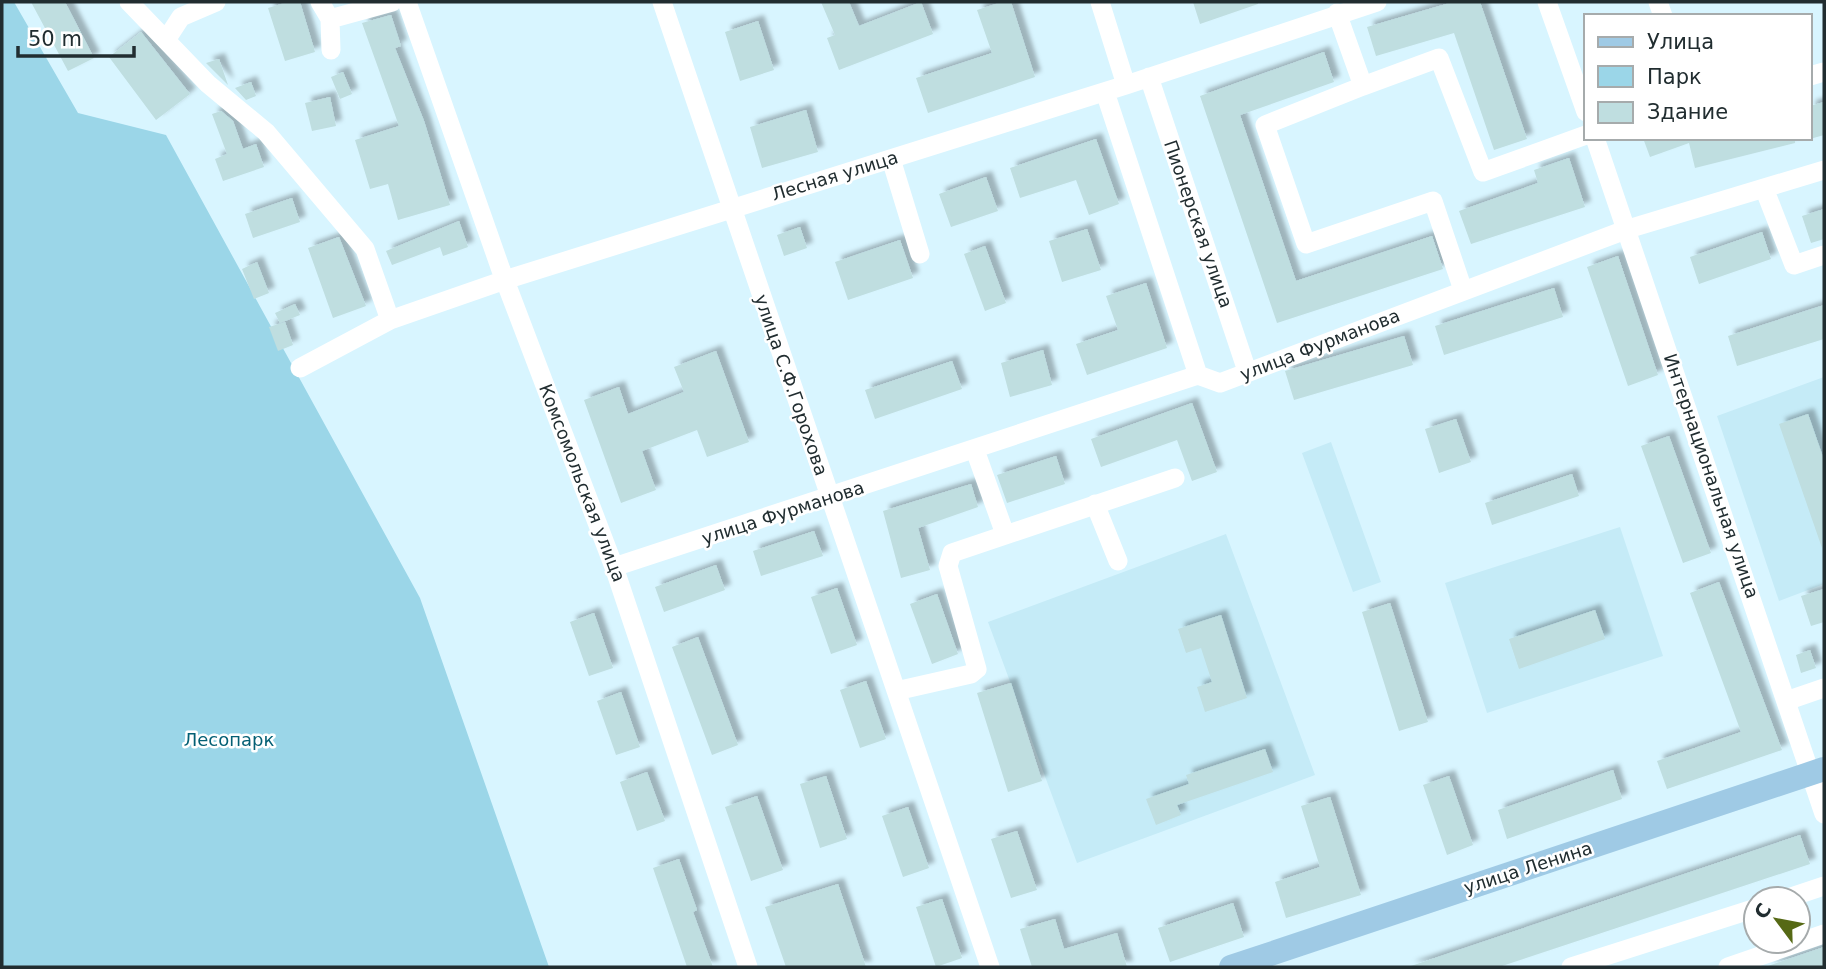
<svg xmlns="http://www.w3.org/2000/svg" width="1826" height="969" font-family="'DejaVu Sans',sans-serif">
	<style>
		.built { fill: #c5ebf7 }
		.green { fill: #9bd6e8 }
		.building { fill: #bfdee0; filter: url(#shadow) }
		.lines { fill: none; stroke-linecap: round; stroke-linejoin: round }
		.minor { stroke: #fff; stroke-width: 19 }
		.major { stroke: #9fcae5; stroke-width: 24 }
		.labels { text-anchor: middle; stroke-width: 5; stroke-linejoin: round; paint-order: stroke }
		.street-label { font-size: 18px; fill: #212d30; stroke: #fff }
		.park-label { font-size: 18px; fill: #035f74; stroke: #fff }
	</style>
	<defs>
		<filter id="shadow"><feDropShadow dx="6" dy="-6" stdDeviation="2" flood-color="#0004"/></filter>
	</defs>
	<rect width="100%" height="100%" fill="#d8f5ff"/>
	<path class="built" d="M1824 377V584L1779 601 1717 416Z
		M1331 442 1381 582 1353 592 1302 453Z
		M1620 527 1663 656 1487 713 1445 583Z
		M1226 534 1315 775 1077 863 988 622Z"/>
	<path class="green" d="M2 2H14L78 113 166 135 420 598 549 967H2Z"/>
	<path class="building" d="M31 2H65L94 58 68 71Z
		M288 2H300L315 52 285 61 268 8Z
		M821 2H849L859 26 921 2 933 34 839 70 827 38 835 35Z
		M1002 2H1011L1035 77 928 113 916 78 992 53 977 10Z
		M1193 2H1258V4L1200 24Z
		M1453 2H1480L1527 139 1494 150 1454 33 1376 56 1367 27Z
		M391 15 401 46 395 48 424 121 450 205 398 220 388 184 370 189 355 140 399 126 362 23Z
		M758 21 774 70 740 81 725 32Z
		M141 32 190 94 156 120 109 57Z
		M1324 52 1334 82 1240 115 1296 281 1432 236 1443 269 1277 323 1200 96Z
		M219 59 228 85 206 63Z
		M343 72 352 94 340 99 331 77Z
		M251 82 256 96 246 100 235 88Z
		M330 97 336 126 312 131 305 103Z
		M1824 102V135L1810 139V106Z
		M806 110 818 152 762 168 750 127Z
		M221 111 233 121 243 149 256 144 264 167 223 181 215 159 227 154 212 114Z
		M1643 138H1795V143L1695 168 1689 143 1650 157Z
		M1096 139 1119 204 1089 215 1076 180 1020 198 1010 168Z
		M1569 158 1585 207 1471 244 1459 211 1538 183 1534 170Z
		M986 177 998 211 951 227 939 194Z
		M292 198 300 222 253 238 245 214Z
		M1824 209V239L1811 243 1802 216Z
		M459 221 468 247 443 256 440 247 392 265 386 251Z
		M800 227 807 248 784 256 777 235Z
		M1087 229 1101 270 1062 282 1049 241Z
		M1762 232 1771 259 1699 284 1690 257Z
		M339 237 366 306 333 318 308 248Z
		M900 240 913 278 848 300 835 262Z
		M985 246 1006 303 985 311 964 254Z
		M1618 256 1658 375 1628 386 1587 267Z
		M257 262 269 293 254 299 242 269Z
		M1146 283 1167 348 1087 375 1076 344 1118 330 1106 296Z
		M1554 288 1563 317 1444 355 1435 326Z
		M295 304 300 315 280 323 275 313Z
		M1824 305V339L1737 366 1728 336Z
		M285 322 293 345 278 351 269 327Z
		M1404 336 1413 365 1294 400 1285 371Z
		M1043 350 1052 385 1010 397 1001 363Z
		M716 351 749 442 707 457 697 430 642 451 656 490 621 503 584 400 619 387 628 414 684 392 674 367Z
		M952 361 962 389 875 419 865 390Z
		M1192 403 1217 472 1192 481 1177 440 1101 467 1091 439Z
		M1808 414 1824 460 1822 548 1779 424Z
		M1456 419 1471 462 1439 473 1425 429Z
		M1669 436 1711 553 1683 563 1641 446Z
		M1056 456 1065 484 1007 503 997 475Z
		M1572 474 1579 496 1492 525 1485 503Z
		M971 484 978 507 918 528 930 570 901 578 883 511Z
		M814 531 823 556 761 576 753 551Z
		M716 565 725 590 664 612 655 587Z
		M1719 582 1782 750 1667 789 1657 761 1741 732 1690 593Z
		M837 588 857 645 831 654 811 597Z
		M1824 589V622L1811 626 1801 596Z
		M937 594 958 654 932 664 910 604Z
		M1390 603 1428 722 1399 731 1362 612Z
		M1595 610 1605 639 1519 669 1509 639Z
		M594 613 613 668 589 676 570 622Z
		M1221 615 1247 698 1205 712 1197 687 1212 682 1201 648 1186 653 1178 629Z
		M698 637 738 745 712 755 672 647Z
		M1810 650 1816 668 1801 673 1796 655Z
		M866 681 886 739 860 748 840 690Z
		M1011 683 1042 781 1008 792 977 693Z
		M621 692 640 747 616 755 597 701Z
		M1265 749 1273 772 1177 805 1181 815 1156 825 1146 799 1189 784 1186 775Z
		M1613 770 1622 799 1507 839 1498 810Z
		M647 772 665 821 637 831 620 782Z
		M826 776 847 839 820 848 800 784Z
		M1449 776 1473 845 1447 855 1423 785Z
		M757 796 783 870 751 881 725 807Z
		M1330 797 1361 895 1286 918 1275 882 1320 867 1301 806Z
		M908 807 929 868 903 877 882 816Z
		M1017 831 1037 890 1011 898 991 839Z
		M1800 835 1810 864 1499 967H1408Z
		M679 859 697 910 693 912 713 967H687L653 868Z
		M838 884 866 967H786L765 907Z
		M942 899 962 958 936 967 916 907Z
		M1233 903 1244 937 1170 962 1158 928Z
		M1055 919 1064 949 1117 933 1127 967H1032L1020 929Z
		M1824 947V967H1765Z"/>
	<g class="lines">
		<path class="minor" d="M129 2 208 84 266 132 365 249 390 320
			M320 2 330 19 331 50
			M407 2 501 270 614 567 748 967
			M662 2 990 967
			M1100 2 1126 85
			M1547 2 1586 112
			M1658 2 1663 16
			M1337 13 1363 86 1265 125 1306 244 1433 201 1463 290
			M330 19 392 2
			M166 40 181 17 216 2
			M1810 76 1824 72
			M1149 77 1247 371
			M1363 86 1439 58 1483 172 1586 135
			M1105 92 1198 375
			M1595 138 1824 814
			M891 159 920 254
			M1764 188 1794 265 1824 255
			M300 368 390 320 505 280 1126 85 1377 2
			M975 450 1005 534
			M1095 504 1118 561
			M614 567 1198 375 1220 383 1628 229 1824 170
			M896 691 971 674 977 669 948 566 952 553 1175 478
			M1786 701 1824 688
			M1785 899 1824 886
			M1571 967 1756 908
			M1728 967 1824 934"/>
		<path class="major" d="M1231 967 1824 769"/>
	</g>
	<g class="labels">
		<g class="street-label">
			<text transform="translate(835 176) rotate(-17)" y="6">Лесная улица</text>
			<text transform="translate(1198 224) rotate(71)" y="6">Пионерская улица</text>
			<text transform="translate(1320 345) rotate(-21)" y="6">улица Фурманова</text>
			<text transform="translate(791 385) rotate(71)" y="6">улица С.Ф.Горохова</text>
			<text transform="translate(1711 476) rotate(71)" y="6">Интернациональная улица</text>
			<text transform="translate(582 483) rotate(69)" y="6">Комсомольская улица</text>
			<text transform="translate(783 513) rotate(-18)" y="6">улица Фурманова</text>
			<text transform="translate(1528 868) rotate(-18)" y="6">улица Ленина</text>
		</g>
		<g class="park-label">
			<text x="229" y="746">Лесопарк</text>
		</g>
	</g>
	<rect width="1826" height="969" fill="none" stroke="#212d30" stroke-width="7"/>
	<rect x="1584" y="14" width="228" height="126" fill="#ffffff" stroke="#a6abac" stroke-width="2"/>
	<rect x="1598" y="37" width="35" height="10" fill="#9fcae5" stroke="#a6abac" stroke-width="2"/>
	<text x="1647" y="49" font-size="21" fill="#212d30">Улица</text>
	<rect x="1598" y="66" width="35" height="21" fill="#9bd6e8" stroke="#a6abac" stroke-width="2"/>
	<text x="1647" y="84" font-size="21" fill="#212d30">Парк</text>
	<rect x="1598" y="102" width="35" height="21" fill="#bfdee0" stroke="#a6abac" stroke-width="2"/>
	<text x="1647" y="119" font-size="21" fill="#212d30">Здание</text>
	<g transform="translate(1777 920) rotate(302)"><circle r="33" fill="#ffffff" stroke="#a6abac" stroke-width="2"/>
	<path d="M0-5L12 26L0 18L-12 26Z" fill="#566915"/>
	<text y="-10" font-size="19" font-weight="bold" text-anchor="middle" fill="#212d30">С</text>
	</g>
	<path d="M18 46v10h116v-10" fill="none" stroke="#212d30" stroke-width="3.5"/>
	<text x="28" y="46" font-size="21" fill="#212d30" stroke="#ffffff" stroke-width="5" paint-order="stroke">50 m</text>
</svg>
